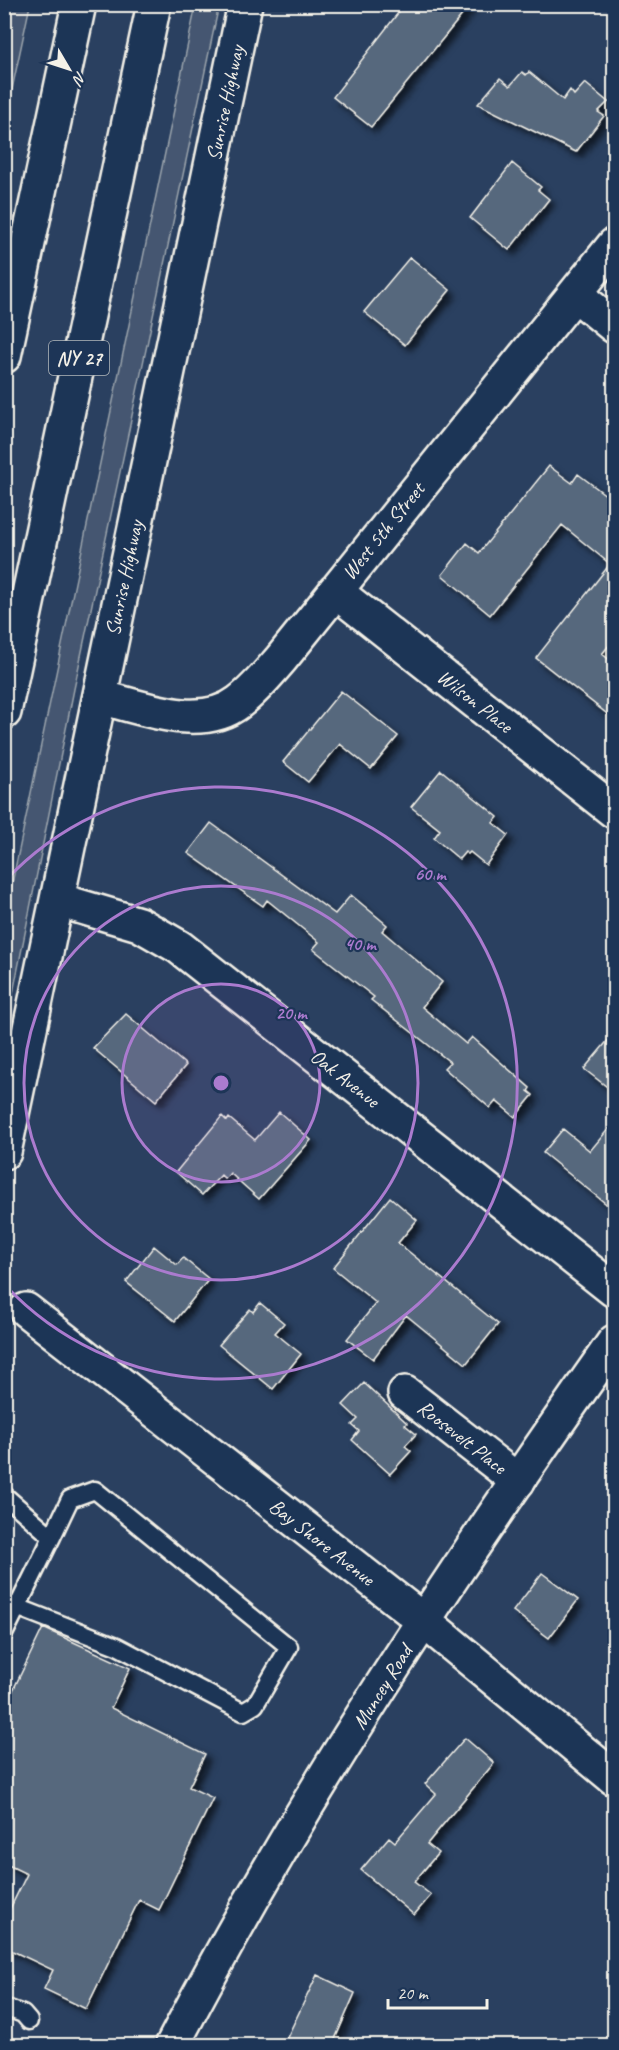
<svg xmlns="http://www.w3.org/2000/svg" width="619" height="2050" font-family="Caveat,sans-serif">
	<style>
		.green { fill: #445771; stroke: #9ca4ac; stroke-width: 1.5 }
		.building { fill: #56677d; stroke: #f4f1e8; stroke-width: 1.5; filter: url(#shadow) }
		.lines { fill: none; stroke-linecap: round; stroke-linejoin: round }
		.service-casing { stroke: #f4f1e8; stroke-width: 21 }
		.minor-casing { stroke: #f4f1e8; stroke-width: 38 }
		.tertiary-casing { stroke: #f4f1e8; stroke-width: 38 }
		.secondary-casing { stroke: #f4f1e8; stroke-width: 38 }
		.motorway-casing { stroke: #f4f1e8; stroke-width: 38 }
		.service { stroke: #1d3557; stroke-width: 16 }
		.minor { stroke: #1d3557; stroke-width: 33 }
		.tertiary { stroke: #1d3557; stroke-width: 33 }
		.secondary { stroke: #1d3557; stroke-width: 33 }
		.motorway { stroke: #1d3557; stroke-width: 33 }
		.ring { fill: none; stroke: #ab7bcf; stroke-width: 3 }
		.labels { text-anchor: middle; stroke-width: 4.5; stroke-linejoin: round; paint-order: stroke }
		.shield { fill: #1d3557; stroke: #b4b9bc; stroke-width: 1.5 }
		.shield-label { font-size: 20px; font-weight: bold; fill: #f4f1e8 }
		.street-label { font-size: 21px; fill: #f4f1e8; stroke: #1d3557 }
		.centre { fill: #ab7bcf; stroke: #1d3557; stroke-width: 3 }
		.ring-label { font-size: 18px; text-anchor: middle; font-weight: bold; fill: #ab7bcf; stroke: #1d3557; stroke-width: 4.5; stroke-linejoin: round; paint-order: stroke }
	</style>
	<defs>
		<filter id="shadow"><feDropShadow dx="5.5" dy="5.5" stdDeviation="3" flood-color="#0009"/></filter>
	</defs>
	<rect width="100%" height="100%" fill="#2a4060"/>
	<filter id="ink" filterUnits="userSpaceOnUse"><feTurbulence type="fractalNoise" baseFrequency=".0167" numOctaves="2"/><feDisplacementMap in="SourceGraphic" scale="12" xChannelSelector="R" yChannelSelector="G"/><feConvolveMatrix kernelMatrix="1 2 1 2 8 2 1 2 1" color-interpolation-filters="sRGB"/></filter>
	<g filter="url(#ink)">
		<path class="green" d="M5 4 30 5 5 122 4 5Z
			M196 5H219L74 689 5 1033V917Z"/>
		<path class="building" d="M405 4H471L371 127 333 97Z
			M522 72 526 75 529 72 563 100 570 90 574 95 585 83 608 102 598 112 604 116 576 152 478 104 500 78 510 86Z
			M512 163 541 187 538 190 549 199 509 250 470 218Z
			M410 257 450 290 405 345 364 312Z
			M549 466 572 483 578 474 615 502V638L602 654 615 664V720L536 658 610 564 562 525 490 615 442 575 467 543 479 553Z
			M341 691 398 736 371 769 340 744 308 782 283 762Z
			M441 770 498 817 493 823 508 835 486 865 470 852 468 854 465 852 459 859 434 838 440 830 411 807Z
			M211 823 335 914 351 895 387 925 382 931 442 982 422 1007 466 1044 472 1037 530 1088 528 1091 533 1095 515 1117 496 1101 490 1108 444 1068 450 1062 371 1000 374 997 313 949 319 942 267 900 263 906 188 853Z
			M126 1014 186 1065 156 1101 93 1048Z
			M615 1032V1093L584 1069Z
			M279 1112 311 1140 259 1199 230 1173 225 1179 221 1175 202 1195 176 1172 222 1116 227 1121 229 1118 255 1140Z
			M615 1121V1211L543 1153 563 1129 590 1151Z
			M390 1197 417 1220 398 1243 498 1324 466 1364 406 1315 373 1359 347 1339 376 1303 333 1268Z
			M154 1246 177 1265 183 1258 209 1279 175 1321 126 1282Z
			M260 1303 284 1323 275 1333 301 1354 273 1389 219 1345 250 1309 253 1312Z
			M364 1383 407 1423 405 1425 416 1434 405 1446 411 1451 390 1474 352 1440 359 1431 352 1425 358 1419 343 1405Z
			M542 1573 578 1600 549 1638 513 1611Z
			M43 1628 130 1668 111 1708 205 1754 189 1787 213 1798 159 1910 139 1900 86 2009 44 1989 53 1970 4 1947V1921L27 1874 4 1863V1709Z
			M465 1738 494 1763 427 1844 438 1853 414 1882 431 1895 414 1915 361 1870 389 1837 395 1842 436 1794 425 1784Z
			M317 1975 355 1993 332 2046H283Z"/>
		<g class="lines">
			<defs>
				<path id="service" d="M4 1495 52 1537 4 1634
					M4 1602 117 1646 243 1712 255 1705 289 1647 95 1490 70 1499 52 1537
					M4 2007 23 2014 29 2021"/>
				<path id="minor" d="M575 294 614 326
					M335 591 614 811
					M100 697C141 707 201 732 239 702 255 690 268 674 281 659L614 245
					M58 900 139 924 179 947 614 1290
					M26 1310 424 1621 614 1778
					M405 1393 518 1481"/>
				<path id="tertiary" d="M172 2046C299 1800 455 1568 614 1342"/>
				<path id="secondary" d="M4 1152 245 4"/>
				<path id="motorway" d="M4 356 79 4
					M4 712 154 4"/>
			</defs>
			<use href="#service" class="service-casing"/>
			<use href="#minor" class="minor-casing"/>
			<use href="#tertiary" class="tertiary-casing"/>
			<use href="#secondary" class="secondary-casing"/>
			<use href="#motorway" class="motorway-casing"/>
			<use href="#service" class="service"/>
			<use href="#minor" class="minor"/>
			<use href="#tertiary" class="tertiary"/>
			<use href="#secondary" class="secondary"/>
			<use href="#motorway" class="motorway"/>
		</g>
	</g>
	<circle cx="221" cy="1083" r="99" fill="#ab7bcf" fill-opacity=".12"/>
	<g class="ring">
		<circle cx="221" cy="1083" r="99"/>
		<circle cx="221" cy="1083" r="197"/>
		<path d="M5 881A296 296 0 1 1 5 1285"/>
	</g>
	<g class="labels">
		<rect class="shield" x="49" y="341" width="60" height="34" rx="4.5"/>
		<g class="shield-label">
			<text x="79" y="365">NY 27</text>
		</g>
		<g class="street-label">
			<text transform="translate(225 103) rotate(-78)" y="7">Sunrise Highway</text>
			<text transform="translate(383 531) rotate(-51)" y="7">West 5th Street</text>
			<text transform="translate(124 578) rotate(-78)" y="7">Sunrise Highway</text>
			<text transform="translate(475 701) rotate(38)" y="7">Wilson Place</text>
			<text transform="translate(345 1078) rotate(38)" y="7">Oak Avenue</text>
			<text transform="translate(462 1437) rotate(38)" y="7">Roosevelt Place</text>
			<text transform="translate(322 1542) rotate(38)" y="7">Bay Shore Avenue</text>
			<text transform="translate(382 1687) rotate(-58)" y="7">Muncey Road</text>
		</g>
	</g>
	<circle cx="221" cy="1083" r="9" class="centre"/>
	<g class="ring-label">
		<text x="430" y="880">60 m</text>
		<text x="360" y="950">40 m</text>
		<text x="291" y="1019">20 m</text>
	</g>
	<rect width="619" height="2050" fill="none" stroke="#1d3557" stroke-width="24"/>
	<rect x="12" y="12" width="595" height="2026" fill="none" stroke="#f4f1e8" stroke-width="2" filter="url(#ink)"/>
	<g transform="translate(69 69) rotate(129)" stroke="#1d3557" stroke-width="4.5" paint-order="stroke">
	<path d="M0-4.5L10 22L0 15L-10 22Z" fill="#f4f1e8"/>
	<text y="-9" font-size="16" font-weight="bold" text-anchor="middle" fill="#f4f1e8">N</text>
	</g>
	<path d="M388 1999v9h99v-9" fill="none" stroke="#f4f1e8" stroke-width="3"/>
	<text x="397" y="1999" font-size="18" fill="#f4f1e8" stroke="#1d3557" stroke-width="4.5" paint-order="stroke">20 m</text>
</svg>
